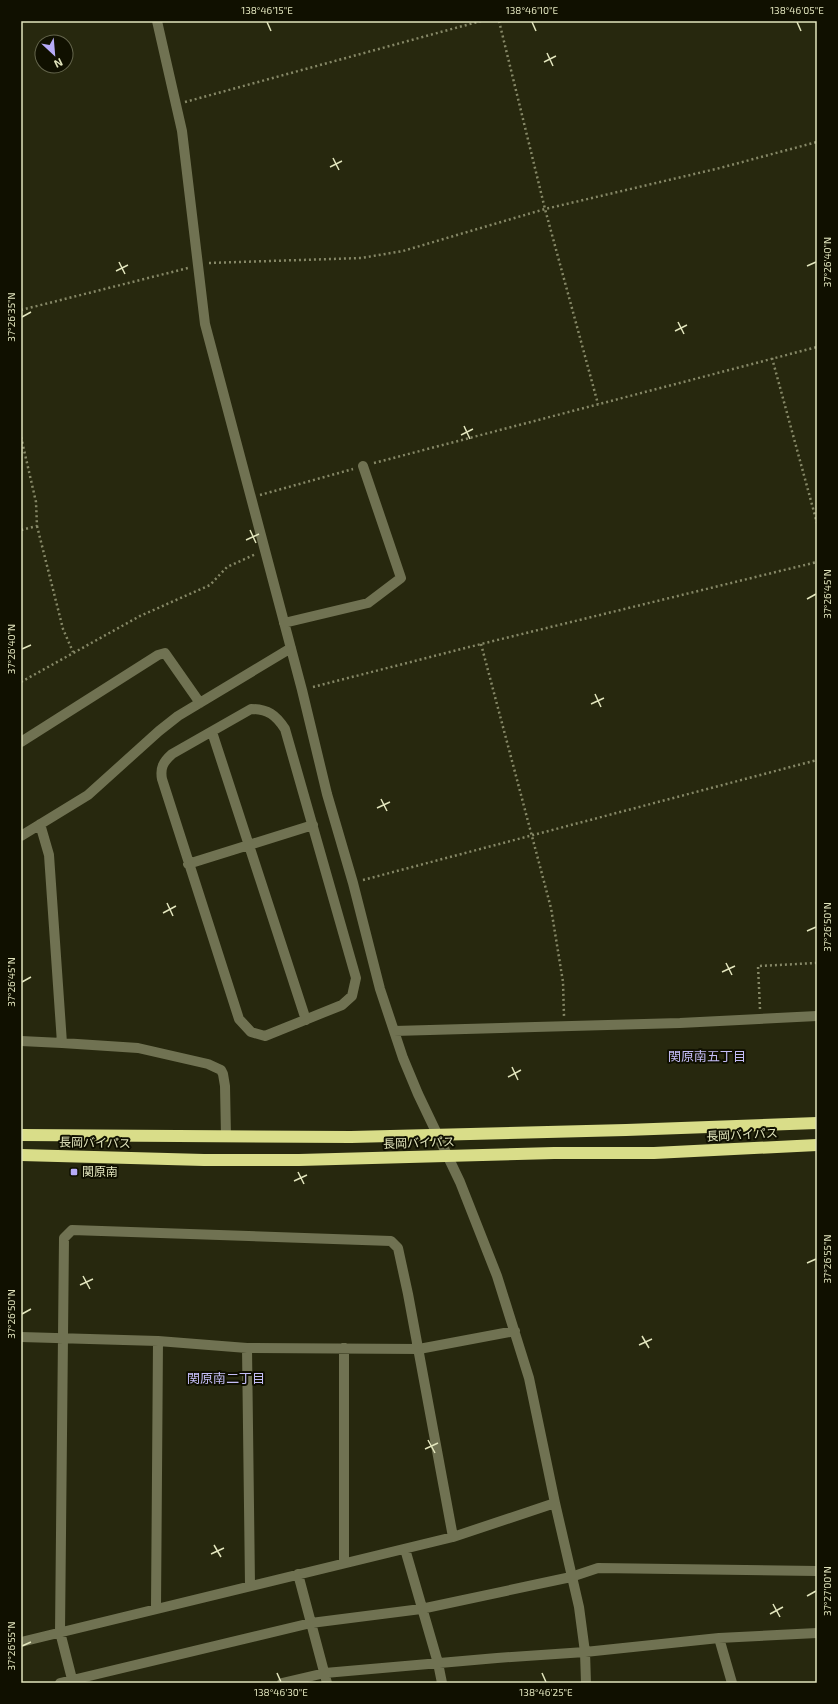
<svg xmlns="http://www.w3.org/2000/svg" width="838" height="1704" font-family="'Exo 2','Noto Sans JP',sans-serif">
	<style>
		.lines { fill: none; stroke-linecap: round; stroke-linejoin: round }
		.path { stroke: #868867; stroke-width: 2.5; stroke-dasharray: 2 3; stroke-linecap: butt }
		.minor { stroke: #707252; stroke-width: 10 }
		.highway { stroke: #d9dd89; stroke-width: 12 }
		.ticks { fill: none; stroke: #e2e5bd; stroke-width: 1.5 }
		.poi-dot { fill: #b7abf8; stroke: #101000; stroke-width: 1.5 }
		.labels { text-anchor: middle; stroke-width: 4; stroke-linejoin: round; paint-order: stroke }
		.street-label { font-size: 12px; fill: #e2e5bd; stroke: #101000 }
		.poi-label { font-size: 12px; fill: #e2e5bd; stroke: #101000; text-anchor: start }
		.neighbourhood-label { font-size: 13px; fill: #c4bdf6; stroke: #101000 }
		.neatline { fill: none; stroke: #e2e5bd; stroke-width: 1.5 }
		.ticks-label { font-size: 10px; text-anchor: middle; fill: #e2e5bd }
	</style>
	<rect width="100%" height="100%" fill="#27280e"/>
	<g class="lines">
		<path class="path" d="M499 21 545 209 598 404
			M185 102 481 21
			M209 263 361 258 403 251 545 209 720 168 817 142
			M21 310 188 268
			M772 358 817 523
			M21 437 36 502 37 526 21 530
			M374 463 817 347
			M260 495 353 469
			M37 526 63 629 73 652
			M481 644 551 908 563 982 564 1016
			M21 682 140 616 210 585 227 567 256 554
			M313 687 481 644 817 562
			M363 880 817 760
			M760 1009 758 966 817 963"/>
		<path class="minor" d="M157 21 182 131 205 324 302 690 327 794 353 883 380 989 403 1058 418 1094 460 1182 497 1276 529 1378 555 1503 579 1607 585 1652 586 1683
			M284 623 368 603 401 578 363 466
			M251 709C268 709 276 715 285 729L356 978 352 996 342 1005 265 1036 251 1032 239 1019 162 779C160 768 163 762 172 754Z
			M212 732 306 1020
			M21 742 158 655 165 653 200 703
			M21 836 88 795 159 731 178 716 291 648
			M188 864 313 825
			M394 1031 680 1023 817 1016
			M21 1041 62 1043 49 855 40 824
			M62 1043 138 1048 208 1064 221 1070 223 1074 225 1086 226 1136
			M21 1337 158 1341 247 1348 419 1349 515 1331
			M247 1348 250 1585
			M344 1348V1562
			M405 1549 438 1663 442 1683
			M298 1574 327 1683
			M156 1608 158 1341
			M719 1638 732 1683
			M21 1642 453 1537 555 1503
			M60 1683 311 1623 421 1609 571 1577 598 1568 817 1571
			M73 1683 60 1632 64 1238 72 1230 391 1241 398 1248 408 1294 453 1537
			M282 1683 325 1673 497 1658 585 1652 719 1638 817 1633"/>
		<path class="highway" d="M21 1135 351 1137 626 1130 817 1123
			M21 1155 204 1160H299L554 1153H654L817 1145"/>
	</g>
	<path class="ticks" d="M267 22 271 31M532 22 536 31M797 22 801 31M547 53 553 66M544 62 556 56M333 158 339 170M330 167 342 161M119 262 125 274M807 266 816 262M116 271 128 265M22 317 31 312M678 322 684 334M675 331 687 325M464 426 470 439M461 435 473 429M250 530 256 543M246 540 259 534M807 599 816 594M22 649 31 645M595 694 601 707M591 704 604 698M381 799 387 811M377 808 390 802M167 903 173 916M163 913 176 906M807 931 816 927M726 963 732 975M722 972 735 966M22 982 31 977M512 1067 518 1080M508 1077 521 1070M298 1172 304 1184M294 1181 307 1175M807 1263 816 1259M83 1276 90 1289M80 1285 93 1279M22 1314 31 1309M642 1336 649 1348M639 1345 652 1339M428 1440 435 1453M425 1449 438 1443M214 1545 221 1557M211 1554 224 1548M807 1596 816 1591M773 1604 780 1617M770 1614 783 1607M22 1646 31 1642M277 1673 281 1682M542 1673 546 1682"/>
	<rect class="poi-dot" x="70" y="1168" width="8" height="8" rx="2"/>
	<g class="labels">
		<g class="street-label">
			<text transform="translate(742 1135) rotate(-3)" y="4">長岡バイパス</text>
			<text transform="translate(95 1143) rotate(1)" y="4">長岡バイパス</text>
			<text transform="translate(419 1143) rotate(-2)" y="4">長岡バイパス</text>
		</g>
		<g class="poi-label">
			<text x="82" y="1176">関原南</text>
		</g>
		<g class="neighbourhood-label">
			<text x="707" y="1061">関原南五丁目</text>
			<text x="226" y="1383">関原南二丁目</text>
		</g>
	</g>
	<rect width="838" height="1704" fill="none" stroke="#101000" stroke-width="44"/>
	<g transform="translate(54 54) rotate(154)"><circle r="19" fill="#101000" stroke="#64654c"/>
	<path d="M0-3L7 15L0 10L-7 15Z" fill="#b7abf8"/>
	<text y="-6" font-size="11" font-weight="bold" text-anchor="middle" fill="#e2e5bd">N</text>
	</g>
	<rect x="22" y="22" width="794" height="1660" class="neatline"/>
	<g class="ticks-label">
		<text x="267" y="14">138°46'15"E</text>
		<text x="532" y="14">138°46'10"E</text>
		<text x="797" y="14">138°46'05"E</text>
		<text transform="translate(827 262) rotate(-90)" y="4">37°26'40"N</text>
		<text transform="translate(11 317) rotate(-90)" y="4">37°26'35"N</text>
		<text transform="translate(827 594) rotate(-90)" y="4">37°26'45"N</text>
		<text transform="translate(11 649) rotate(-90)" y="4">37°26'40"N</text>
		<text transform="translate(827 927) rotate(-90)" y="4">37°26'50"N</text>
		<text transform="translate(11 982) rotate(-90)" y="4">37°26'45"N</text>
		<text transform="translate(827 1259) rotate(-90)" y="4">37°26'55"N</text>
		<text transform="translate(11 1314) rotate(-90)" y="4">37°26'50"N</text>
		<text transform="translate(827 1591) rotate(-90)" y="4">37°27'00"N</text>
		<text transform="translate(11 1646) rotate(-90)" y="4">37°26'55"N</text>
		<text x="281" y="1696">138°46'30"E</text>
		<text x="546" y="1696">138°46'25"E</text>
	</g>
</svg>
